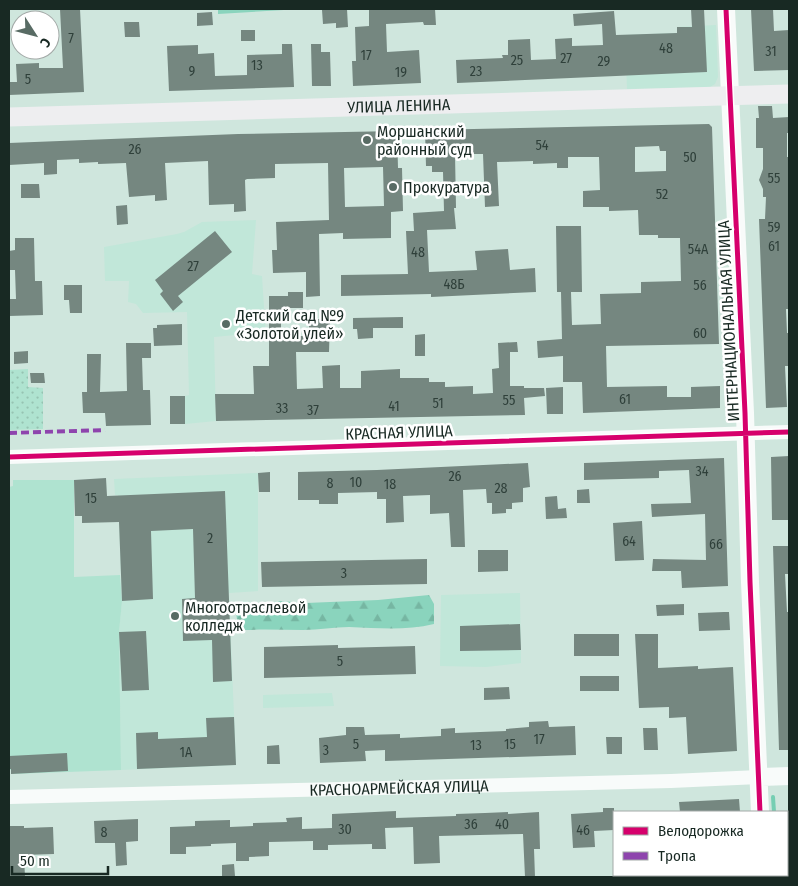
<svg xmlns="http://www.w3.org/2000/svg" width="798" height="886" font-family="'Fira Sans Condensed',sans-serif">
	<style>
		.built { fill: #c1e7d9 }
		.grass { fill: url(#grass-dots) }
		.forest { fill: url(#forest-firs) }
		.park { fill: #afe3d0 }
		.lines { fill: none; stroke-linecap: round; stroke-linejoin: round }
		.stream { stroke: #75ceb2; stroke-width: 4 }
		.building { fill: #758780; fill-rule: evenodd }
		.minor { stroke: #f8fbfa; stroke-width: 14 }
		.tertiary { stroke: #f8fbfa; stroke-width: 18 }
		.secondary { stroke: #eeeef0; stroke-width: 19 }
		.quiet { stroke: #8e44ad; stroke-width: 4; stroke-dasharray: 8 4; stroke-linecap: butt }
		.cycleway-casing { stroke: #fff; stroke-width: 8 }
		.cycleway { stroke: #d6006c; stroke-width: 5 }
		.poi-dot { fill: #586b64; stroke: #fff; stroke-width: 2 }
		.labels { text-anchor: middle; stroke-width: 5; stroke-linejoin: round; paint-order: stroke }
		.number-label { font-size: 14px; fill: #2f403a }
		.street-label { font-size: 16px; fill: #182923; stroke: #fff }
		.poi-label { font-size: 16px; fill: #182923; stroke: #fff; text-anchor: start }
	</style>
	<defs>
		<pattern id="grass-dots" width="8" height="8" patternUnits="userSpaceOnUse" patternTransform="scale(1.25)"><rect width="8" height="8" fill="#afe3d0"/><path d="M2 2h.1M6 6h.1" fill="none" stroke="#96c3b2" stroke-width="1.8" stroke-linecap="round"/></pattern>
		<pattern id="forest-firs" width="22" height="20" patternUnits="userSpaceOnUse" patternTransform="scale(1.25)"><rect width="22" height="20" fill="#8ad4bd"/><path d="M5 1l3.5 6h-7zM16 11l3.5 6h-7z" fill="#76b6a2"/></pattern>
	</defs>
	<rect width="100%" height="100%" fill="#cfe6dd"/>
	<path class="built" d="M716 25 718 77 715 84 710 87 627 89 625 35 677 33V27Z
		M256 220 252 274 262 276 266 338H237L235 335 214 337 216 421 185 424V396L189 395 187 312 143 313 136 304 128 302 129 281H105L104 247 177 234 184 232 202 222Z
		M258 473V591L229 593 236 765 121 770 119 632 122 601 118 495H115L114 479Z
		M520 593 521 663 486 667 440 666 441 595Z
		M332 693 334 706 263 708V695Z"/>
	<path class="grass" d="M28 369V387L43 388V429L9 430V370Z"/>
	<path class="forest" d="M218 9H301L218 14Z
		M429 595 434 604V624C405 631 378 628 349 627 334 627 319 630 303 630 284 630 265 629 245 630L238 625 236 613 243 601 262 604 280 601 306 603 378 600Z"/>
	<path class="park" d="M13 480H74V577L120 575 122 601 119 632 121 770 13 774 12 770H9V487L13 486Z"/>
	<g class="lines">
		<path class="stream" d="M773 797 774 812
			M776 875V877"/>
	</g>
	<path class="building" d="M60 9H80L84 92 9 95V82H17L16 64 39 63V68H63Z
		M347 9 348 27 336 28V23L323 24 322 10Z
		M369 9H435L436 25H424L423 22 386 24 387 52 419 50 421 83 353 86 352 61H356L355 27 369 26Z
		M691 9H704L707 72 457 83 456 60 503 58 502 55H508V40L530 39 531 60 556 59 555 39 572 38V46L603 45 602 24 574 26 573 14 614 11 616 35 677 33V27H692Z
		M751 9H773L774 31 789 30V70L754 71Z
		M212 12 213 25 197 26V13Z
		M124 22H139L140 37H125Z
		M241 30H255V41H241Z
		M282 44H292L294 87 169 91 167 46 198 45V54L214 53 215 76 247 75V55L282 54Z
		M311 44H321V52H330L331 86H312Z
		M758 106H772L773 118 789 117V133H787V157H789V309H786L787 333H789V366H785L787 407 766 408 759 219H765L766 197H763V189L759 180 763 169V148H756V118H759Z
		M709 124 712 127 719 344 606 346 607 387 667 386V397H691V387L720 386V408L583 413 582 382H563V356L538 358 537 341 562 339 561 292H557L556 226H581L582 292H571L572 325 601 324 600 294 641 293V282L681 281 680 238H658V235H639L638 210 609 211V207H583V191L600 190 599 157H568V168H557V163L533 164V161L497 162 499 206 485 207 483 154H455L456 208H454L456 229 427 230 429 272 477 270 475 251 508 249 510 270 535 268 536 292 431 297V294L341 296V275L408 274 406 231H414L413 213 444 211 443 172H432V166H426L425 130ZM659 146 660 151H666V171L635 172V147Z
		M397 131 398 168H402L403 211 391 212V238L343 239V233L319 234 320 296 306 297V272L273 273 272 250H277L276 222 329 220 328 163 275 164V178L247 179 245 180 246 211 234 212V204L209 205 208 161 165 163 167 200 155 201V195L129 197 126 163 98 164V162L79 163V159L57 160V174L44 175V163L9 165V143L238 134ZM383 167 384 206 345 207 344 168Z
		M21 184H39L40 198H21Z
		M127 205 128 224 117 225 116 206Z
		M215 231 232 252 178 296 183 302 173 311 160 294 163 291 155 280Z
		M15 238H34L35 281H42L43 315 9 316V299H16L15 270H9V251L15 250Z
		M64 285H82V313H70L69 300H64Z
		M288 292H303V308H287V312H281V336H309V319H330L329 352H296L297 389 323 388 322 366 340 365V388H361V371L400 369V378H429V382H445V387L473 386V394L493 393 492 369 499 368 498 343 517 342 518 352H510V386H524V388H544L545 396 524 398 525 415 216 421 215 394H254L253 366H269V296H288Z
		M403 317V328H373V338L358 339 357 329H353V318Z
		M182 324V345L154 346 153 328H157V325Z
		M425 334V356H415V335Z
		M126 343H151V358H142L143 390H150L151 425 106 426 105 413H83L82 392H87V354H101L100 392 127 391Z
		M28 351V363L14 364V352Z
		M30 373H44L45 383H31Z
		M563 387V414H547L546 388Z
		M170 396H185V424H170Z
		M789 456V520H772L771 457Z
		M724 458 728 586 682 588 681 571H652L653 559 706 560 705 514 652 517 651 504 691 503 689 470 659 471V478L584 480V463Z
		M528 463 530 487 523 488V502L512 503V509H506V513L492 514V503H487L486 489 463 490 465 547H451L449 513 430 514V495L403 496 404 522 386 523V499H377V492L338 493V504H319V500H298V472L377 470Z
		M270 472V492H259L258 473Z
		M106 478 107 496 225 491 232 681 213 682 212 640 183 641 182 599 195 598 193 529 151 531 153 599 122 601 119 522 82 523V516H75L74 480Z
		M589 489 590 503H577V490Z
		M557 496 558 509 566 508 567 518 546 519 545 497Z
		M642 521 644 560 615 561 613 523Z
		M773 546H789V574H785L787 612H789V750H779Z
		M478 550H508V571L478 572Z
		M427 559V584L262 587 261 562Z
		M684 604V615L657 616 656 605Z
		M724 612H729L730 630 699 631 698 613Z
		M520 624 521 650 460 651V626Z
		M146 631 149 690 122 691 119 632Z
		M574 634H619V656H574Z
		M635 634H658V668L698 666V669L733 667 737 751 688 754 686 717 669 718V707L639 708Z
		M338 645V648L415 646 416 674 264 678V647Z
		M580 676H619V691H580Z
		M509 687 510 699 484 700V688Z
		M234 717 236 765 137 769 136 733 158 732V739L207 737 206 718Z
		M548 721 549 727 575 726 576 755 385 761V750L365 751 366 761 320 763 319 738 346 735V727H364L365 735 400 734V738L441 736V729L455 728V733L506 731V729L529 727V722Z
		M643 728H657L658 750H644Z
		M606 737H622V754H607Z
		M279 745 280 764H267V746Z
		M67 753 68 771 11 774V769H9V756Z
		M739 799 740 812H680L679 802Z
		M603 808H614V830L594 831 595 847 573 848 571 814 603 812Z
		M396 811V818L456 816V814L485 813 508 812V814L539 812 540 849H534L535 877H525L523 834 439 836 440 863 414 864 413 827 385 828 386 849H372V844L328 845V850H313V841L269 842V856L249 857V861H236V843L211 844V846L186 847V854H170V827L195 826V821L230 820V827L253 826V823L287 822 286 818 302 817V829L332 828V814Z
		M138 819V841L126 842 127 865 116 866 115 843H95L94 821Z
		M9 826H24V828L53 827 54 854 24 855 25 877H9Z
		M234 864 235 876H222V865Z"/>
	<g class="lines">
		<g class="minor">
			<path d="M9 457 789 432"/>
			<path id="s1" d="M9 797 671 781 759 777"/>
		</g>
		<path class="tertiary" d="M726 9 745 413 750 582 760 812
			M759 777 789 776
			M763 875V877"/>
		<path class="secondary" id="s2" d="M9 117 789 94"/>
		<path class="quiet" d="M9 433 105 430"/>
		<defs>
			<path id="cycleway" d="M726 9 745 413 750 582 760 812
				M9 457 789 432"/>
		</defs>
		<use href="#cycleway" class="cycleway-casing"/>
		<use href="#cycleway" class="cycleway"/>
	</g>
	<g class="poi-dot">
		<circle cx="367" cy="140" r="5"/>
		<circle cx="393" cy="187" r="5"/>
		<circle cx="226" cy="324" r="5"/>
		<circle cx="175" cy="616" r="5"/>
	</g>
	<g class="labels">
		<g class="number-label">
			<text x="71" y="43">7</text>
			<text x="666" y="53">48</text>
			<text x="771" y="56">31</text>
			<text x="366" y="60">17</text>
			<text x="566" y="63">27</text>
			<text x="517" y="65">25</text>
			<text x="604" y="66">29</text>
			<text x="257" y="70">13</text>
			<text x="192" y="76">9</text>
			<text x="476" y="76">23</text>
			<text x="401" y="77">19</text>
			<text x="28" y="84">5</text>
			<text x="542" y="150">54</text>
			<text x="135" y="154">26</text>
			<text x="690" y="162">50</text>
			<text x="774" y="183">55</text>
			<text x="662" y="199">52</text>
			<text x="774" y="232">59</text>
			<text x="774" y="251">61</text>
			<text x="698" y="254">54А</text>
			<text x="418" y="257">48</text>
			<text x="193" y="271">27</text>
			<text x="454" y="289">48Б</text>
			<text x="700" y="290">56</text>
			<text x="700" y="338">60</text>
			<text x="625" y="404">61</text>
			<text x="509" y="405">55</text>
			<text x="438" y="408">51</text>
			<text x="394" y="411">41</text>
			<text x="282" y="413">33</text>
			<text x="313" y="415">37</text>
			<text x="702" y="476">34</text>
			<text x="455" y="481">26</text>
			<text x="356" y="487">10</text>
			<text x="330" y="488">8</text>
			<text x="390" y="489">18</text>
			<text x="501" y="493">28</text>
			<text x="91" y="503">15</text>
			<text x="210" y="543">2</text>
			<text x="629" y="546">64</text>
			<text x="716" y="549">66</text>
			<text x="344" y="578">3</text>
			<text x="340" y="666">5</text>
			<text x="539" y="744">17</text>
			<text x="356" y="749">5</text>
			<text x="510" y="749">15</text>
			<text x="476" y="750">13</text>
			<text x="326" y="755">3</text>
			<text x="186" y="757">1А</text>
			<text x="471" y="829">36</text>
			<text x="502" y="829">40</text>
			<text x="345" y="834">30</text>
			<text x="583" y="835">46</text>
			<text x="104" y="837">8</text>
		</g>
		<g class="street-label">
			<text dy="6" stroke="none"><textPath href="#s2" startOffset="390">УЛИЦА ЛЕНИНА</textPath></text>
			<text transform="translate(728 321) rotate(-93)" y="6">ИНТЕРНАЦИОНАЛЬНАЯ УЛИЦА</text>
			<text transform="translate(399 432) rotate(-2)" y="6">КРАСНАЯ УЛИЦА</text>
			<text dy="6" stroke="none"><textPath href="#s1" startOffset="390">КРАСНОАРМЕЙСКАЯ УЛИЦА</textPath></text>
		</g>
		<g class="poi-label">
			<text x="377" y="137">Моршанский<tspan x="377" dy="18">районный суд</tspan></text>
			<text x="403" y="193">Прокуратура</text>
			<text x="236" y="321">Детский сад №9<tspan x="236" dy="18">«Золотой улей»</tspan></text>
			<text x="185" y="613">Многоотраслевой<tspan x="185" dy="18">колледж</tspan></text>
		</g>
	</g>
	<rect width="798" height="886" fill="none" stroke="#182923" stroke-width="20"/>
	<rect x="613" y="811" width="175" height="65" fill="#ffffff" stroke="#a3a9a7"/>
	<rect x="623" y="827" width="25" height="8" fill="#d6006c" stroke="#a3a9a7"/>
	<text x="658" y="836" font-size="15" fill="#182923">Велодорожка</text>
	<rect x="623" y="852" width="25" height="8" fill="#8e44ad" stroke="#a3a9a7"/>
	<text x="658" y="861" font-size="15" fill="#182923">Тропа</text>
	<g transform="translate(35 35) rotate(126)"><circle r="24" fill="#ffffff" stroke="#a3a9a7"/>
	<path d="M0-4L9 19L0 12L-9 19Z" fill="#586b64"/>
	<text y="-8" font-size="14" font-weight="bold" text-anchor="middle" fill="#182923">С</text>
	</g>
	<path d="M12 866v8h96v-8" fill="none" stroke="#182923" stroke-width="2.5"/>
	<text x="20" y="866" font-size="15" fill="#182923" stroke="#ffffff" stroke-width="4" paint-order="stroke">50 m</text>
</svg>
